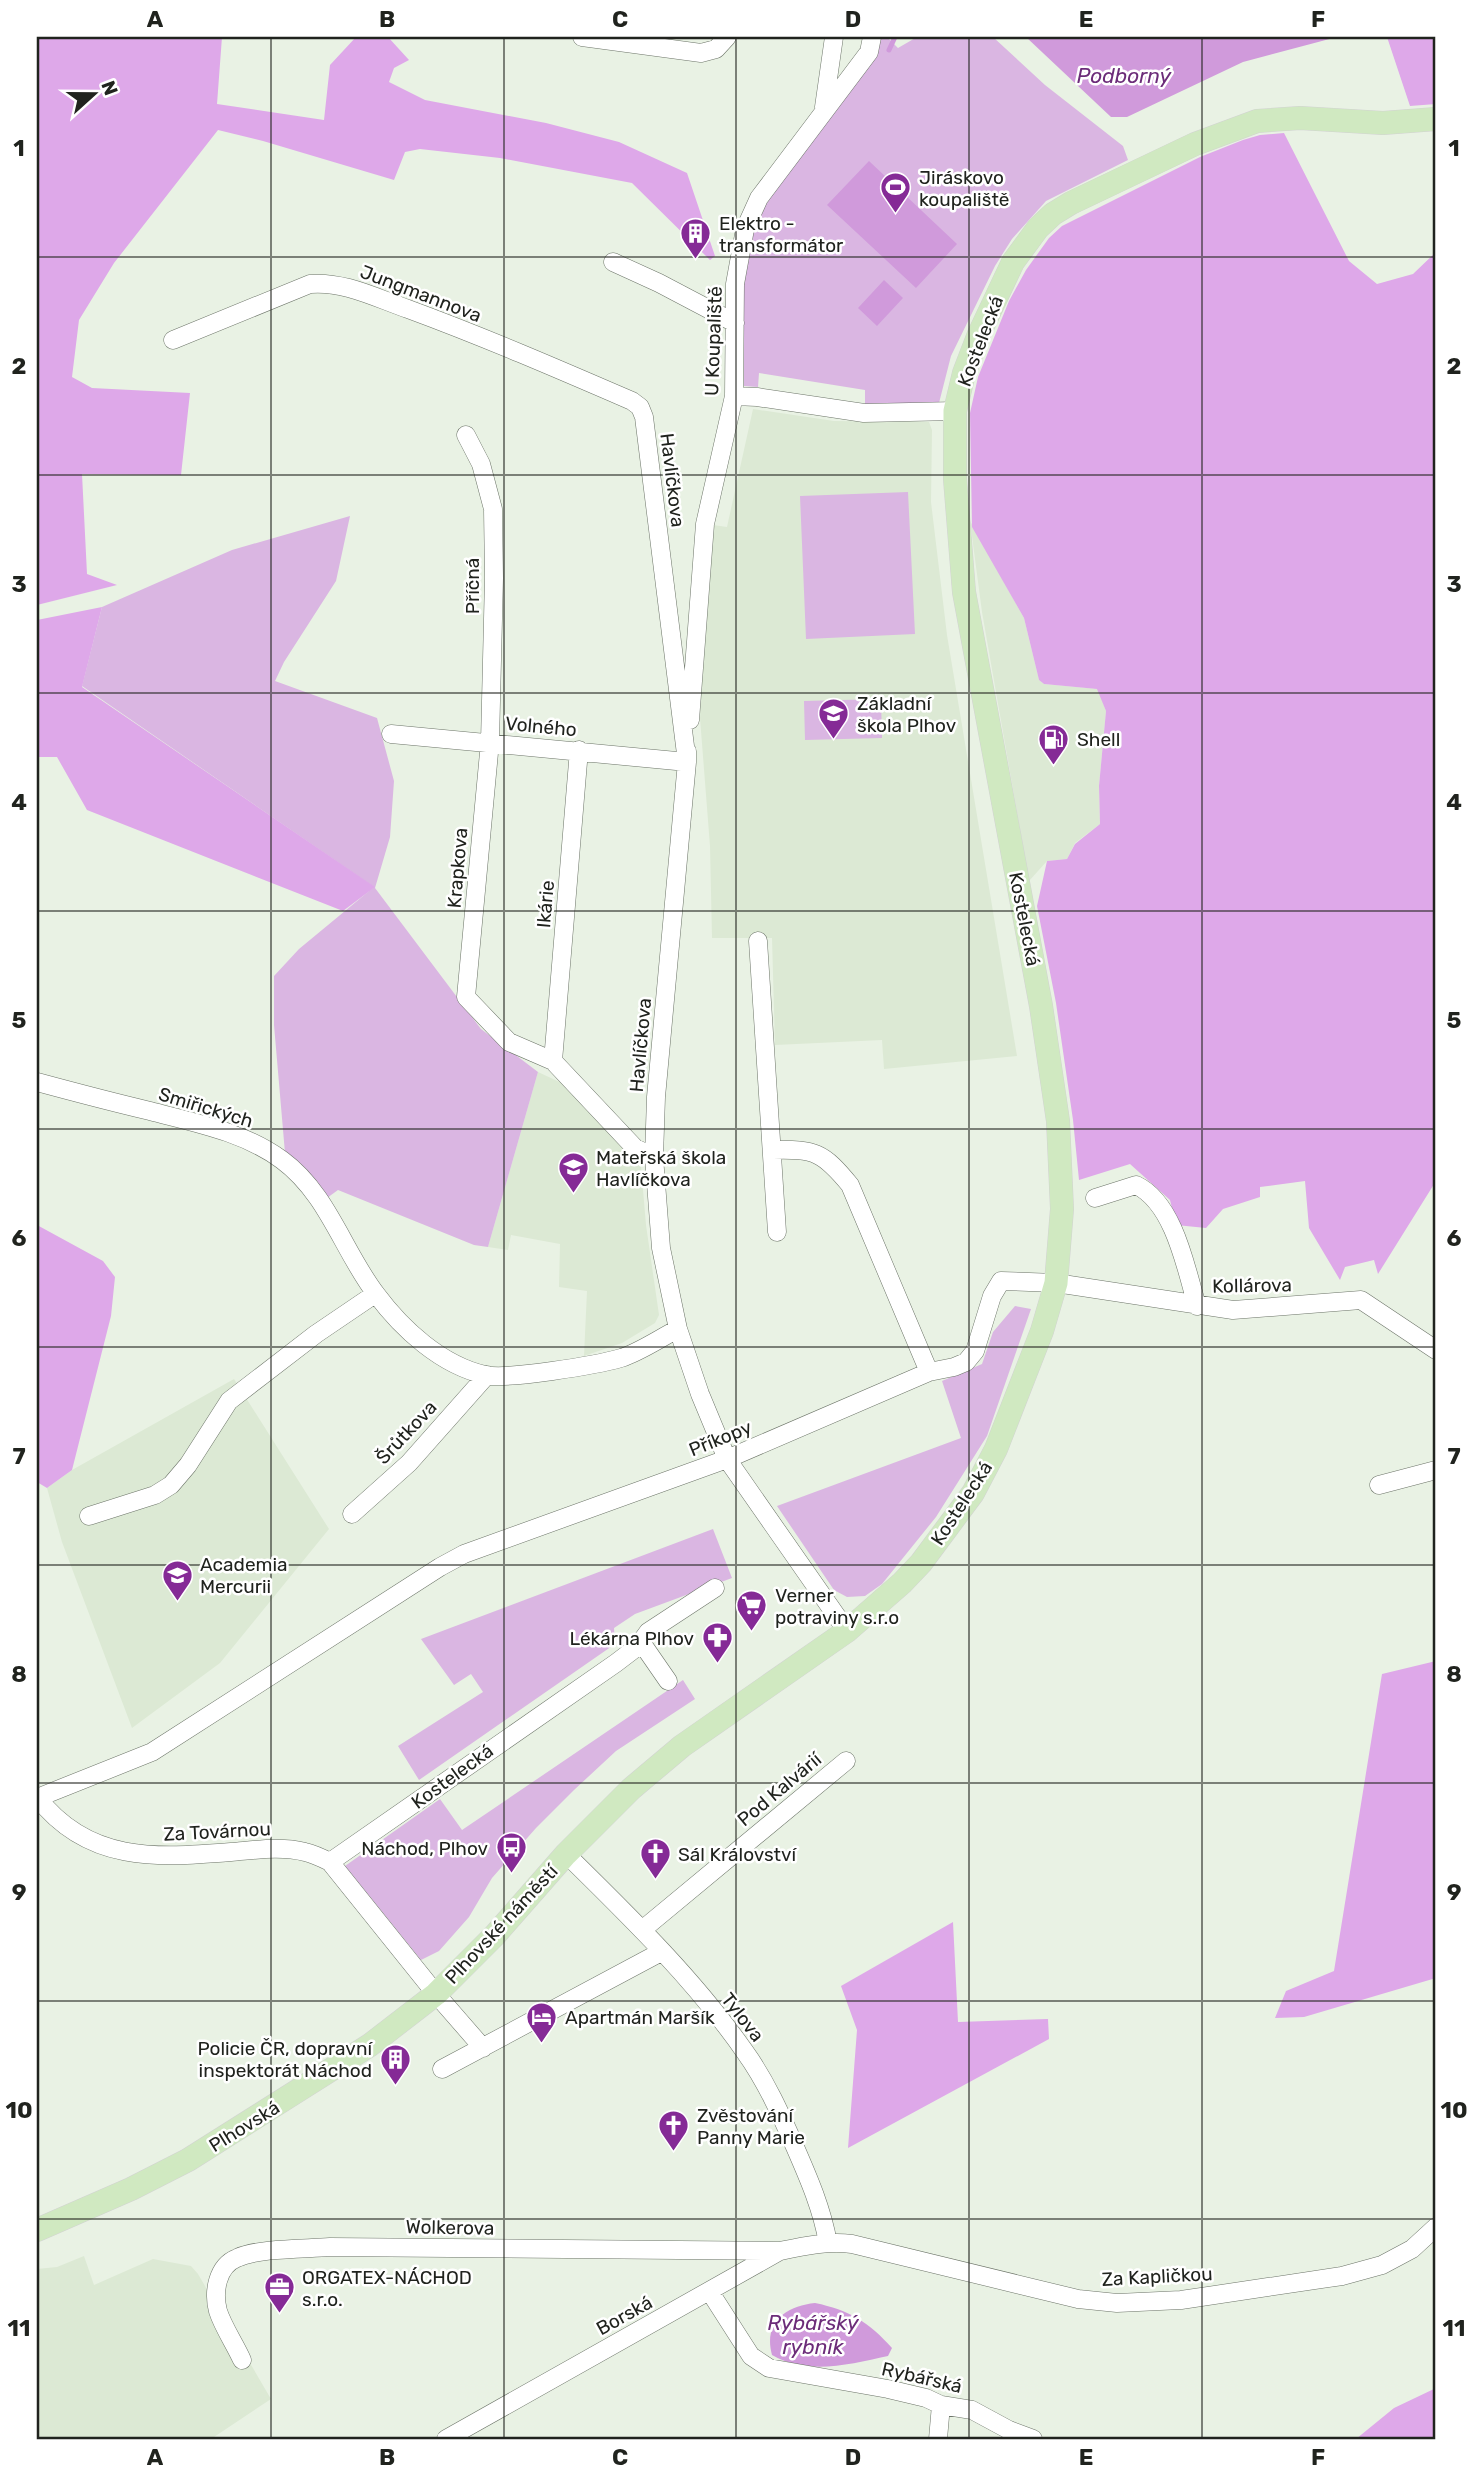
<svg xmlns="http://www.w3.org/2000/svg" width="1473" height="2476" font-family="Rubik,sans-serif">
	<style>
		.built { fill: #dce9d4 }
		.green { fill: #dab6e2 }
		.forest { fill: #dea8e9 }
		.water { fill: #d09adb }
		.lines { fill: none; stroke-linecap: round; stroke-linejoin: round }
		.stream { stroke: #d09adb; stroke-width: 5 }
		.minor-casing { stroke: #6c7468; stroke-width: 19 }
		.major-casing { stroke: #d2d3d2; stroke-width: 24 }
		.minor { stroke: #fff; stroke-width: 18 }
		.major { stroke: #d0e9c1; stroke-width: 23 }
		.grid { fill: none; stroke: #20231e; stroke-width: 2; stroke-opacity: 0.55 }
		.labels { text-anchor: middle; stroke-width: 5; stroke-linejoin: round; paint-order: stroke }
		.poi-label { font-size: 19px; fill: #20231e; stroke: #fff; text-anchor: start }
		.street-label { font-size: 19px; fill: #20231e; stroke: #fff }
		.water-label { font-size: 21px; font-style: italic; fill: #6c2c79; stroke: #fff }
		.neatline { fill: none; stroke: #20231e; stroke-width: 2.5 }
		.grid-label { font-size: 23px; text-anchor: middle; font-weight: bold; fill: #20231e }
	</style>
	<rect width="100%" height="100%" fill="#e9f2e4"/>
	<path class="built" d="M753 409 834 421 929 422 932 430 931 502 947 635 1017 1056 884 1069 882 1040 775 1045 772 938H712L710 846 700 718 705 591 713 525 727 527Z
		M970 521 1024 618 1039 680 1044 684 1098 689 1106 711 1099 786 1100 824 1075 843 1067 859 1047 861 1029 881 982 612Z
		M538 1072 566 1085 641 1166 646 1225 659 1315 655 1323 622 1343 584 1356 587 1291 559 1287 560 1244 511 1235 508 1250 488 1247Z
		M234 1379 329 1529 220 1663 132 1728 62 1542 47 1488 72 1470Z
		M84 2256 94 2285 153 2259 191 2266 198 2274 271 2399 211 2439H37V2269L57 2267Z"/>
	<path class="green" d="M880 37H887L898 48 917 37H993L1045 85 1123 146 1128 160 1046 201 1012 239 995 266 951 356 939 403 865 404V390L759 373 758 387 744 386 743 269 751 230 789 166 872 63Z
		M908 492 915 634 806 639 800 496Z
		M350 516 336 581 284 662 275 681 377 718 394 781 390 837 375 888 481 1029 538 1072 488 1247 474 1245 338 1190 327 1198 285 1153 274 1025V976L299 949 374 887 82 686 102 607 232 550Z
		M881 699 882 738 805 740 804 701Z
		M1015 1306 1031 1309 987 1436 936 1517 882 1584 865 1596 847 1597 834 1590 777 1506 961 1438 942 1381 982 1364 993 1332Z
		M713 1529 732 1578 635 1614 614 1628 615 1644 419 1780 398 1746 483 1692 471 1674 454 1685 421 1639Z
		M683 1680 695 1699 616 1751 574 1790 536 1828 492 1878 469 1917 439 1951 421 1960 345 1866 440 1799 462 1830Z"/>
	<path class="forest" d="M37 37H222L217 104 324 120 330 65 356 37H388L409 60 394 68 389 82 425 100 546 123 619 142 687 173 715 256 710 260 632 183 500 158 420 149 405 152 394 180 263 141 218 130 114 263 79 320 72 377 92 388 190 393 181 475 82 474 87 574 117 585 37 605Z
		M1387 37H1436V104L1410 106Z
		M1284 133 1349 261 1377 284 1413 274 1436 252V1181L1378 1274 1374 1260 1345 1267 1340 1280 1309 1228 1305 1181 1260 1187V1197L1223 1209 1206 1228 1176 1225 1170 1200 1130 1164 1079 1180 1073 1120 1056 1003 1037 906 1047 861 1067 859 1075 844 1100 824 1099 786 1106 711 1097 689 1044 684 1039 680 1024 618 972 527 970 413 978 377 1009 301 1026 270 1049 238 1062 226 1200 157 1243 140 1260 135Z
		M102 607 82 687 375 887 343 911 87 810 57 757H37V620Z
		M37 1225 103 1261 115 1277 111 1316 72 1470 47 1488 37 1482Z
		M1436 1661V1978L1304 2017 1275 2018 1286 1991 1334 1971 1382 1674Z
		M953 1922 958 2022 1048 2019 1049 2039 848 2148 857 2030 841 1986Z
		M1436 2388V2439H1356L1394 2408Z"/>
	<path class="water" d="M1026 37H1337L1243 62 1127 117H1111Z
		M869 161 957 244 916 288 827 205Z
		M884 280 903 298 877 326 858 308Z
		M815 2303C849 2310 869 2322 892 2348L888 2356C850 2364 808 2376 772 2355 763 2322 786 2306 815 2303Z"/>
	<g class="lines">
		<path class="stream" d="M889 50 895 37"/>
		<defs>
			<path id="minor" d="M582 37 701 53 716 49 727 37
				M824 107 834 37
				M613 262 659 283 735 323
				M173 340 310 284C344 281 376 298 408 309 484 337 558 369 632 401L640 407 644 417 687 762 656 1097 654 1157 661 1248 678 1329 700 1394 727 1459 847 1631
				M734 396 757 397 864 413 955 411
				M466 435 481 464 493 509 494 578 490 742 466 997 509 1042 553 1061 635 1148 654 1157
				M690 720 705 524 734 396 735 284 745 229 759 198 869 52 872 37
				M391 734 687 762V751
				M758 941 777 1232
				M553 1061 579 750
				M37 1082C74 1092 112 1102 150 1111 196 1123 244 1132 282 1160 328 1194 343 1251 376 1294 402 1329 441 1365 485 1375 507 1380 597 1365 621 1358 640 1352 660 1338 678 1329
				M1095 1198 1136 1185C1174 1203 1186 1268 1197 1306
				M929 1372 954 1367 966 1362 975 1351 992 1296 1001 1281 1056 1283 1233 1310 1361 1300 1436 1350
				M1379 1485 1436 1470
				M352 1514 409 1463 487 1375
				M89 1516 155 1495 171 1485 188 1465 229 1401 316 1334 375 1294
				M641 1642 668 1681
				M37 1797C88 1863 156 1858 231 1852 256 1850 281 1846 305 1852 314 1854 322 1858 330 1862L436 1994 483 2048
				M37 1798 152 1752 440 1567 464 1554 727 1459 929 1372 850 1185C823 1152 815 1149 773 1150
				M566 1854C628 1915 695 1980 745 2052 766 2081 781 2115 795 2147 809 2179 822 2209 828 2243
				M330 1862 616 1663 637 1647 648 1632 715 1588
				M642 1930 846 1761
				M442 2069 661 1952
				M710 2292 751 2356 769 2368 888 2389 926 2398 941 2405 972 2410 1009 2430 1033 2439
				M242 2360C235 2344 223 2327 218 2311 213 2292 217 2266 237 2258 258 2248 305 2249 330 2247L780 2251
				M446 2439 780 2251C804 2246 827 2241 852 2244L1078 2299 1117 2303 1181 2300 1342 2276 1382 2265 1412 2249 1436 2227
				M938 2439 941 2405"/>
			<path id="major" d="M37 2230 131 2189 188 2160 370 2045 436 1994 495 1935 566 1854 631 1789 682 1746 847 1631 902 1583 921 1563 973 1493 996 1449 1042 1331 1056 1283 1062 1209 1058 1121 1041 1006 964 592 955 479V411L964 373 979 334 1013 262 1038 228 1053 214 1071 203 1195 144 1257 121 1300 118 1383 123 1436 119"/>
		</defs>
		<use href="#minor" class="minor-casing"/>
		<use href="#major" class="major-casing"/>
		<use href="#minor" class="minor"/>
		<use href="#major" class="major"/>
	</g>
	<path class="grid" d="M271 37V2439M504 37V2439M736 37V2439M969 37V2439M1202 37V2439M37 257H1436M37 475H1436M37 693H1436M37 911H1436M37 1129H1436M37 1347H1436M37 1565H1436M37 1783H1436M37 2001H1436M37 2219H1436"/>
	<defs>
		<symbol id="stadium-pin" viewBox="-11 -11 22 30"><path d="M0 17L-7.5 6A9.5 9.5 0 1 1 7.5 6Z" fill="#852a96" stroke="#fff"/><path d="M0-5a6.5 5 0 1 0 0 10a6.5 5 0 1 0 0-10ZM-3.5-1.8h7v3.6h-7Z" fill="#fff"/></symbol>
		<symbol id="building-pin" viewBox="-11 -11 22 30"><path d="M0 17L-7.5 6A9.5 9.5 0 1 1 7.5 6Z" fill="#852a96" stroke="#fff"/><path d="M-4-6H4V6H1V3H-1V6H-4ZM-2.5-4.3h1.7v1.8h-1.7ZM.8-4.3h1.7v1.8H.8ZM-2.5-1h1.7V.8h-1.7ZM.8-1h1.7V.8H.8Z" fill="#fff"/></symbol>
		<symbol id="school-pin" viewBox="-11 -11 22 30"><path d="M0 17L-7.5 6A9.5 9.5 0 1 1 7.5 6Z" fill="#852a96" stroke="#fff"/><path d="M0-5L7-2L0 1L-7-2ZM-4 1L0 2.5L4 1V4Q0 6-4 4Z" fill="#fff"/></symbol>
		<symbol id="fuel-pin" viewBox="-11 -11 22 30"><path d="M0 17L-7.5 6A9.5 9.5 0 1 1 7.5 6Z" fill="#852a96" stroke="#fff"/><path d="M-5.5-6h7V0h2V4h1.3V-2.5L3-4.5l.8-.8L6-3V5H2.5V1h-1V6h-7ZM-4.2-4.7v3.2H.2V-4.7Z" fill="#fff"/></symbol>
		<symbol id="university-pin" viewBox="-11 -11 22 30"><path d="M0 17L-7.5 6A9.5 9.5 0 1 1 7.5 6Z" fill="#852a96" stroke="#fff"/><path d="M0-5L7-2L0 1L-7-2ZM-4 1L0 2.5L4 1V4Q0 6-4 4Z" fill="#fff"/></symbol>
		<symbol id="supermarket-pin" viewBox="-11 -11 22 30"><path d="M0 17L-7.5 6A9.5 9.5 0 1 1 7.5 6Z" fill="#852a96" stroke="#fff"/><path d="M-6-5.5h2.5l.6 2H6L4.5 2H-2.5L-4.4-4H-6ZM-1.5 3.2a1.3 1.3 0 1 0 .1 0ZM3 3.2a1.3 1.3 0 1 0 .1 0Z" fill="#fff"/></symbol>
		<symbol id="pharmacy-pin" viewBox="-11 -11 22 30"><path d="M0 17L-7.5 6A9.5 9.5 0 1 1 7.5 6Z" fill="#852a96" stroke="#fff"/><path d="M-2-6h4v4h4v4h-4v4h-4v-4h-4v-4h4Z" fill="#fff"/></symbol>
		<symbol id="bus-pin" viewBox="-11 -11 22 30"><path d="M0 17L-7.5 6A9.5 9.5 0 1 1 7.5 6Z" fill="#852a96" stroke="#fff"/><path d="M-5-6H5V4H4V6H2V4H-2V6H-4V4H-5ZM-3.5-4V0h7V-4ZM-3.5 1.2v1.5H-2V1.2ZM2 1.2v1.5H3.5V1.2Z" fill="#fff"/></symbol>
		<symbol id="church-pin" viewBox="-11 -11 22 30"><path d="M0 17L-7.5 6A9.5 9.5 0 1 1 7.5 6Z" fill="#852a96" stroke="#fff"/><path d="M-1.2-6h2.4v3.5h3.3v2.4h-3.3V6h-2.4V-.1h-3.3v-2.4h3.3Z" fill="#fff"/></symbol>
		<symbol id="hotel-pin" viewBox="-11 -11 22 30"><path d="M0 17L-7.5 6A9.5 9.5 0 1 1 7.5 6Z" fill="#852a96" stroke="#fff"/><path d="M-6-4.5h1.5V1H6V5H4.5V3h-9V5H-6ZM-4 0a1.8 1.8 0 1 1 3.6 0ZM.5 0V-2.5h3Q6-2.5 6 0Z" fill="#fff"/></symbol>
		<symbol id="office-pin" viewBox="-11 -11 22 30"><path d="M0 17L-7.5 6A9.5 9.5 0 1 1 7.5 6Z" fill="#852a96" stroke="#fff"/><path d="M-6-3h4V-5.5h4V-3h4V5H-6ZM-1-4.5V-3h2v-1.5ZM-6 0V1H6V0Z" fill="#fff"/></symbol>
	</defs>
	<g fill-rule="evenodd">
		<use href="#stadium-pin" x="878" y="170" width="35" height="47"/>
		<use href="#building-pin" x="678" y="216" width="35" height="47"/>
		<use href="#school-pin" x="816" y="696" width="35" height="47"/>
		<use href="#fuel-pin" x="1036" y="722" width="35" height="47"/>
		<use href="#school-pin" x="556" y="1150" width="35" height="47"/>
		<use href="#university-pin" x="160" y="1558" width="35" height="47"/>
		<use href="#supermarket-pin" x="734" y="1588" width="35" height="47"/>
		<use href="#pharmacy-pin" x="700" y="1620" width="35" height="47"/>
		<use href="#bus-pin" x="494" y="1830" width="35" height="47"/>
		<use href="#church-pin" x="638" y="1836" width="35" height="47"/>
		<use href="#hotel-pin" x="524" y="2000" width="35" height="47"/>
		<use href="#building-pin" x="378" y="2042" width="35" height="47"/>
		<use href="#church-pin" x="656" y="2108" width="35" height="47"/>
		<use href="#office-pin" x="262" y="2270" width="35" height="47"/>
	</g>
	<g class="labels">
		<g class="poi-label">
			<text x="919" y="184">Jiráskovo<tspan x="919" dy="22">koupaliště</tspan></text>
			<text x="719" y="230">Elektro -<tspan x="719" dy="22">transformátor</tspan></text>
			<text x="857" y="710">Základní<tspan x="857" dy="22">škola Plhov</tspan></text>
			<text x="1077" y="746">Shell</text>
			<text x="596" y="1164">Mateřská škola<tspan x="596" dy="22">Havlíčkova</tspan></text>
			<text x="200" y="1571">Academia<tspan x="200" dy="22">Mercurii</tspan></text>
			<text x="775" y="1602">Verner<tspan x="775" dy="22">potraviny s.r.o</tspan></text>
			<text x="694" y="1645" text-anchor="end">Lékárna Plhov</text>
			<text x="488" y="1855" text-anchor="end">Náchod, Plhov</text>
			<text x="678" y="1861">Sál Království</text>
			<text x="565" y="2024">Apartmán Maršík</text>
			<text x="372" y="2055" text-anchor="end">Policie ČR, dopravní<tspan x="372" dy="22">inspektorát Náchod</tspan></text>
			<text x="697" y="2122">Zvěstování<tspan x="697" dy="22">Panny Marie</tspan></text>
			<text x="302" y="2284">ORGATEX-NÁCHOD<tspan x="302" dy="22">s.r.o.</tspan></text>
		</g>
		<g class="street-label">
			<text transform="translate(421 293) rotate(21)" y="7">Jungmannova</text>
			<text transform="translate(713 341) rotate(-88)" y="7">U Koupaliště</text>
			<text transform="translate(980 341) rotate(-69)" y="7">Kostelecká</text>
			<text transform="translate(673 480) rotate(83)" y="7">Havlíčkova</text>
			<text transform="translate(472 586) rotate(-90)" y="7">Příčná</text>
			<text transform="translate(541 726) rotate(5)" y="7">Volného</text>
			<text transform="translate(457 868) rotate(-85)" y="7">Krapkova</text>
			<text transform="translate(545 904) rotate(-85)" y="7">Ikárie</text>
			<text transform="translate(1025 919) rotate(79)" y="7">Kostelecká</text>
			<text transform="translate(640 1045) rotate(-85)" y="7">Havlíčkova</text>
			<text transform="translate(206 1107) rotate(17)" y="7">Smiřických</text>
			<text transform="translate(1252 1285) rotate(-1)" y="7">Kollárova</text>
			<text transform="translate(406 1432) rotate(-47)" y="7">Šrůtkova</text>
			<text transform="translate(720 1438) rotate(-22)" y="7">Příkopy</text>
			<text transform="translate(961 1503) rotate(-57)" y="7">Kostelecká</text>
			<text transform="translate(452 1776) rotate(-36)" y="7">Kostelecká</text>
			<text transform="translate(779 1789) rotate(-40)" y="7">Pod Kalvárií</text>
			<text transform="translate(217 1831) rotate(-3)" y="7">Za Továrnou</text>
			<text transform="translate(501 1924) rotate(-47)" y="7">Plhovské náměstí</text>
			<text transform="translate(743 2017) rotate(52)" y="7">Tylova</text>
			<text transform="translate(244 2126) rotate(-32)" y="7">Plhovská</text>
			<text transform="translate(450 2227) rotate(1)" y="7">Wolkerova</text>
			<text transform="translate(1157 2276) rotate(-3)" y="7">Za Kapličkou</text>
			<text transform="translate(624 2315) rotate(-29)" y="7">Borská</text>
			<text transform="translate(922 2377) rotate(13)" y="7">Rybářská</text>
		</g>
		<g class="water-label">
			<text x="1124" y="83">Podborný</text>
			<text x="813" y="2330">Rybářský<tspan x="813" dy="24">rybník</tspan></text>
		</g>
	</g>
	<rect width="1473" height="2476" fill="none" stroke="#ffffff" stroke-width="77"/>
	<g transform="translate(94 94) rotate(69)" stroke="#ffffff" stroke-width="5" paint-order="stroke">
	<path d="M0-5L12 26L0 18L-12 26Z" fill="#20231e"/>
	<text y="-10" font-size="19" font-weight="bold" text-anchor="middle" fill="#20231e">N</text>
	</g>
	<rect x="38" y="38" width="1396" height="2400" class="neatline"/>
	<g class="grid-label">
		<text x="155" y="27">A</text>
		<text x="387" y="27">B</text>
		<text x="620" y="27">C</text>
		<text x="853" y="27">D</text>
		<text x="1086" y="27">E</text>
		<text x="1318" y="27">F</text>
		<text x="19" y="156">1</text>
		<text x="1454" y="156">1</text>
		<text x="19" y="374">2</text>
		<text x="1454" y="374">2</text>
		<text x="19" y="592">3</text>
		<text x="1454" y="592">3</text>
		<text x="19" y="810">4</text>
		<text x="1454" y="810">4</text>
		<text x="19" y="1028">5</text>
		<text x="1454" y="1028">5</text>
		<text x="19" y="1246">6</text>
		<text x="1454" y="1246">6</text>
		<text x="19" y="1464">7</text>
		<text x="1454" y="1464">7</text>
		<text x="19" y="1682">8</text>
		<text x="1454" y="1682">8</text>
		<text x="19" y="1900">9</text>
		<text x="1454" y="1900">9</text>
		<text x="19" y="2118">10</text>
		<text x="1454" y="2118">10</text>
		<text x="19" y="2336">11</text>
		<text x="1454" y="2336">11</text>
		<text x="155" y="2465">A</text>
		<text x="387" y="2465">B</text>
		<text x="620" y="2465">C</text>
		<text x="853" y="2465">D</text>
		<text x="1086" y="2465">E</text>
		<text x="1318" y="2465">F</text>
	</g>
</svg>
